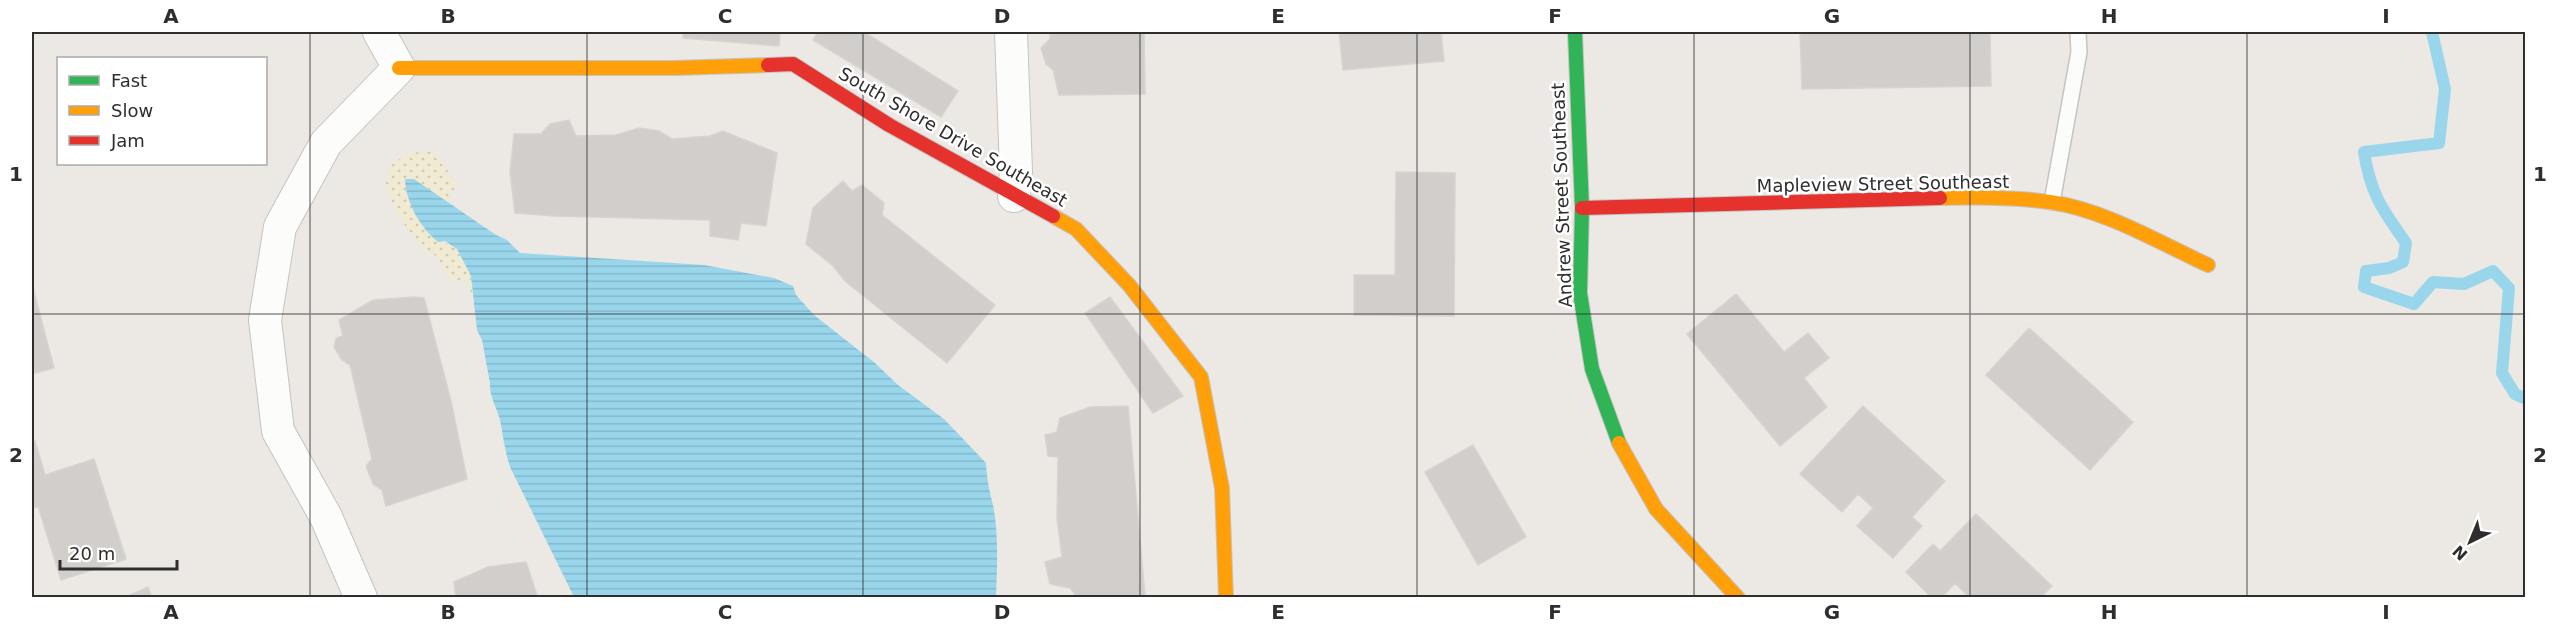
<svg xmlns="http://www.w3.org/2000/svg" width="2557" height="629" font-family="'DejaVu Sans',sans-serif">
	<style>
		.sand { fill: url(#sand-dots) }
		.water { fill: url(#water-rules) }
		.lines { fill: none; stroke-linecap: round; stroke-linejoin: round }
		.stream { stroke: #99d6ec; stroke-width: 12 }
		.building { fill: #d1cecb; stroke: #d7d4d0; stroke-width: 1.5 }
		.lane-casing { stroke: #c5c4c5; stroke-width: 18 }
		.street-casing { stroke: #c5c4c5; stroke-width: 34 }
		.fast-casing { stroke: #c5c4c5; stroke-width: 16 }
		.slow-casing { stroke: #c5c4c5; stroke-width: 16 }
		.jam-casing { stroke: #c5c4c5; stroke-width: 16 }
		.lane { stroke: #fcfcfb; stroke-width: 15 }
		.street { stroke: #fcfcfb; stroke-width: 32 }
		.fast { stroke: #30b455; stroke-width: 14 }
		.slow { stroke: #ff9f0a; stroke-width: 14 }
		.jam { stroke: #e5322d; stroke-width: 14 }
		.grid { fill: none; stroke: #2e2e2e; stroke-width: 1.5; stroke-opacity: 0.55 }
		.labels { text-anchor: middle; stroke-width: 5; stroke-linejoin: round; paint-order: stroke }
		.street-label { font-size: 18px; fill: #2e2e2e; stroke: #fff }
		.neatline { fill: none; stroke: #2e2e2e; stroke-width: 2 }
		.grid-label { font-size: 20px; text-anchor: middle; font-weight: bold; fill: #2e2e2e }
	</style>
	<defs>
		<pattern id="sand-dots" width="8" height="8" patternUnits="userSpaceOnUse" patternTransform="scale(1.5)"><rect width="8" height="8" fill="#f0ead3"/><path d="M2 2h.1M6 6h.1" fill="none" stroke="#cec9b5" stroke-width="1.8" stroke-linecap="round"/></pattern>
		<pattern id="water-rules" width="6" height="5" patternUnits="userSpaceOnUse" patternTransform="scale(1.5)"><rect width="6" height="5" fill="#99d6ec"/><path d="M0 2.5h6" fill="none" stroke="#84b8cb"/></pattern>
	</defs>
	<rect width="100%" height="100%" fill="#ece8e4"/>
	<path class="sand" d="M435 151 457 185 447 202 414 179 405 192 427 233 457 249 471 276 473 296 464 278 451 283 437 256 424 251 396 213 386 183 389 166 409 153Z"/>
	<path class="water" d="M405 179H414L496 235 507 240 520 253 704 265 774 278 793 286 796 295 814 315 875 363 898 385 944 419 986 463C987 480 989 489 993 505 999 534 997 568 996 597H574L510 467C505 451 503 436 500 420 497 408 489 396 490 383L482 340 477 330 471 276 457 249 445 241 438 242C420 227 406 203 405 179Z"/>
	<g class="lines">
		<path class="stream" d="M2432 32 2445 89 2439 143 2364 152C2371 195 2382 209 2406 243L2403 262 2389 268 2366 271 2364 287 2414 304 2433 282 2464 284 2493 271 2509 288 2502 373 2515 394 2526 399"/>
	</g>
	<path class="building" d="M683 32H780L779 46 683 38Z
		M818 32H864L958 91 941 117 813 40Z
		M1050 32H1144L1145 94 1059 95 1053 70 1046 64 1041 48 1050 39Z
		M1339 32H1441L1444 61 1343 70Z
		M1800 32H1990L1991 86 1802 89Z
		M569 120 576 136 616 135 639 128 659 131 672 139 710 136 723 131 777 153 766 226 741 223 738 240 710 236V220L555 216 515 213 510 172 514 134H541L550 124Z
		M1396 172 1455 173 1454 316 1354 315V275H1395Z
		M843 181 852 191 862 185 884 203 882 215 995 305 947 363 845 281 833 266 806 244 813 208Z
		M32 284 54 368 32 374Z
		M1736 294 1784 352 1808 333 1829 358 1804 378 1827 407 1780 446 1687 334Z
		M414 297 424 298 451 401 467 479 386 506 382 490 373 484 366 466 372 459 350 365 342 360 334 347 336 338 343 336 339 320 373 300Z
		M1110 297 1183 396 1153 413 1085 313Z
		M2029 328 2133 422 2090 470 1986 375Z
		M1128 406 1145 596 1078 598 1070 588 1050 584 1045 562 1062 557 1057 518 1058 457 1048 456 1045 435 1057 432 1060 418 1090 407Z
		M1863 406 1945 481 1912 517 1922 526 1893 558 1857 526 1873 508 1858 494 1842 512 1800 474Z
		M35 441 45 475 94 459 126 559 61 580 38 506 32 509V442Z
		M1473 445 1526 537 1478 565 1425 472Z
		M1976 514 2052 586 2040 598H1970L1955 583 1941 598H1932L1906 572 1933 544 1940 551Z
		M526 562 538 598H456L454 582 488 567Z
		M148 587 152 598H124Z"/>
	<g class="lines">
		<defs>
			<path id="lane" d="M2052 202 2079 52 2078 32"/>
			<path id="street" d="M1011 32 1016 171 1014 196
				M361 598 326 517 278 431 265 320 280 227 326 143 399 68 379 32"/>
			<path id="fast" d="M1575 32 1582 208 1580 293 1592 369 1619 443"/>
			<path id="slow" d="M399 68H675L768 65
				M1940 198C1977 197 2014 197 2050 202 2105 210 2158 242 2208 265
				M1053 216 1076 229 1129 285 1201 377 1222 488 1226 598
				M1619 443 1656 509 1738 598"/>
			<path id="jam" d="M768 65 793 64 889 125 1053 216
				M1582 208 1940 198"/>
		</defs>
		<use href="#lane" class="lane-casing"/>
		<use href="#street" class="street-casing"/>
		<use href="#fast" class="fast-casing"/>
		<use href="#slow" class="slow-casing"/>
		<use href="#jam" class="jam-casing"/>
		<use href="#lane" class="lane"/>
		<use href="#street" class="street"/>
		<use href="#fast" class="fast"/>
		<use href="#slow" class="slow"/>
		<use href="#jam" class="jam"/>
	</g>
	<path class="grid" d="M310 32V598M587 32V598M863 32V598M1140 32V598M1417 32V598M1694 32V598M1970 32V598M2247 32V598M32 314H2526"/>
	<g class="labels">
		<g class="street-label">
			<text transform="translate(953 137) rotate(30)" y="6">South Shore Drive Southeast</text>
			<text transform="translate(1883 184) rotate(-1)" y="6">Mapleview Street Southeast</text>
			<text transform="translate(1562 195) rotate(-92)" y="6">Andrew Street Southeast</text>
		</g>
	</g>
	<rect width="2557" height="629" fill="none" stroke="#ffffff" stroke-width="66"/>
	<rect x="57" y="57" width="210" height="108" fill="#ffffff" stroke="#ababab" stroke-width="1.5"/>
	<rect x="69" y="76" width="30" height="9" fill="#30b455" stroke="#ababab" stroke-width="1.5"/>
	<text x="111" y="87" font-size="18" fill="#2e2e2e">Fast</text>
	<rect x="69" y="106" width="30" height="9" fill="#ff9f0a" stroke="#ababab" stroke-width="1.5"/>
	<text x="111" y="117" font-size="18" fill="#2e2e2e">Slow</text>
	<rect x="69" y="136" width="30" height="9" fill="#e5322d" stroke="#ababab" stroke-width="1.5"/>
	<text x="111" y="147" font-size="18" fill="#2e2e2e">Jam</text>
	<g transform="translate(2470 542) rotate(223)" stroke="#ffffff" stroke-width="4.5" paint-order="stroke">
	<path d="M0-4.5L10 22L0 15L-10 22Z" fill="#2e2e2e"/>
	<text y="-9" font-size="16" font-weight="bold" text-anchor="middle" fill="#2e2e2e">N</text>
	</g>
	<path d="M60 560v9h117v-9" fill="none" stroke="#2e2e2e" stroke-width="3"/>
	<text x="69" y="560" font-size="18" fill="#2e2e2e" stroke="#ffffff" stroke-width="4.5" paint-order="stroke">20 m</text>
	<rect x="33" y="33" width="2491" height="563" class="neatline"/>
	<g class="grid-label">
		<text x="171" y="23">A</text>
		<text x="448" y="23">B</text>
		<text x="725" y="23">C</text>
		<text x="1002" y="23">D</text>
		<text x="1278" y="23">E</text>
		<text x="1555" y="23">F</text>
		<text x="1832" y="23">G</text>
		<text x="2109" y="23">H</text>
		<text x="2386" y="23">I</text>
		<text x="16" y="181">1</text>
		<text x="2540" y="181">1</text>
		<text x="16" y="462">2</text>
		<text x="2540" y="462">2</text>
		<text x="171" y="619">A</text>
		<text x="448" y="619">B</text>
		<text x="725" y="619">C</text>
		<text x="1002" y="619">D</text>
		<text x="1278" y="619">E</text>
		<text x="1555" y="619">F</text>
		<text x="1832" y="619">G</text>
		<text x="2109" y="619">H</text>
		<text x="2386" y="619">I</text>
	</g>
</svg>
